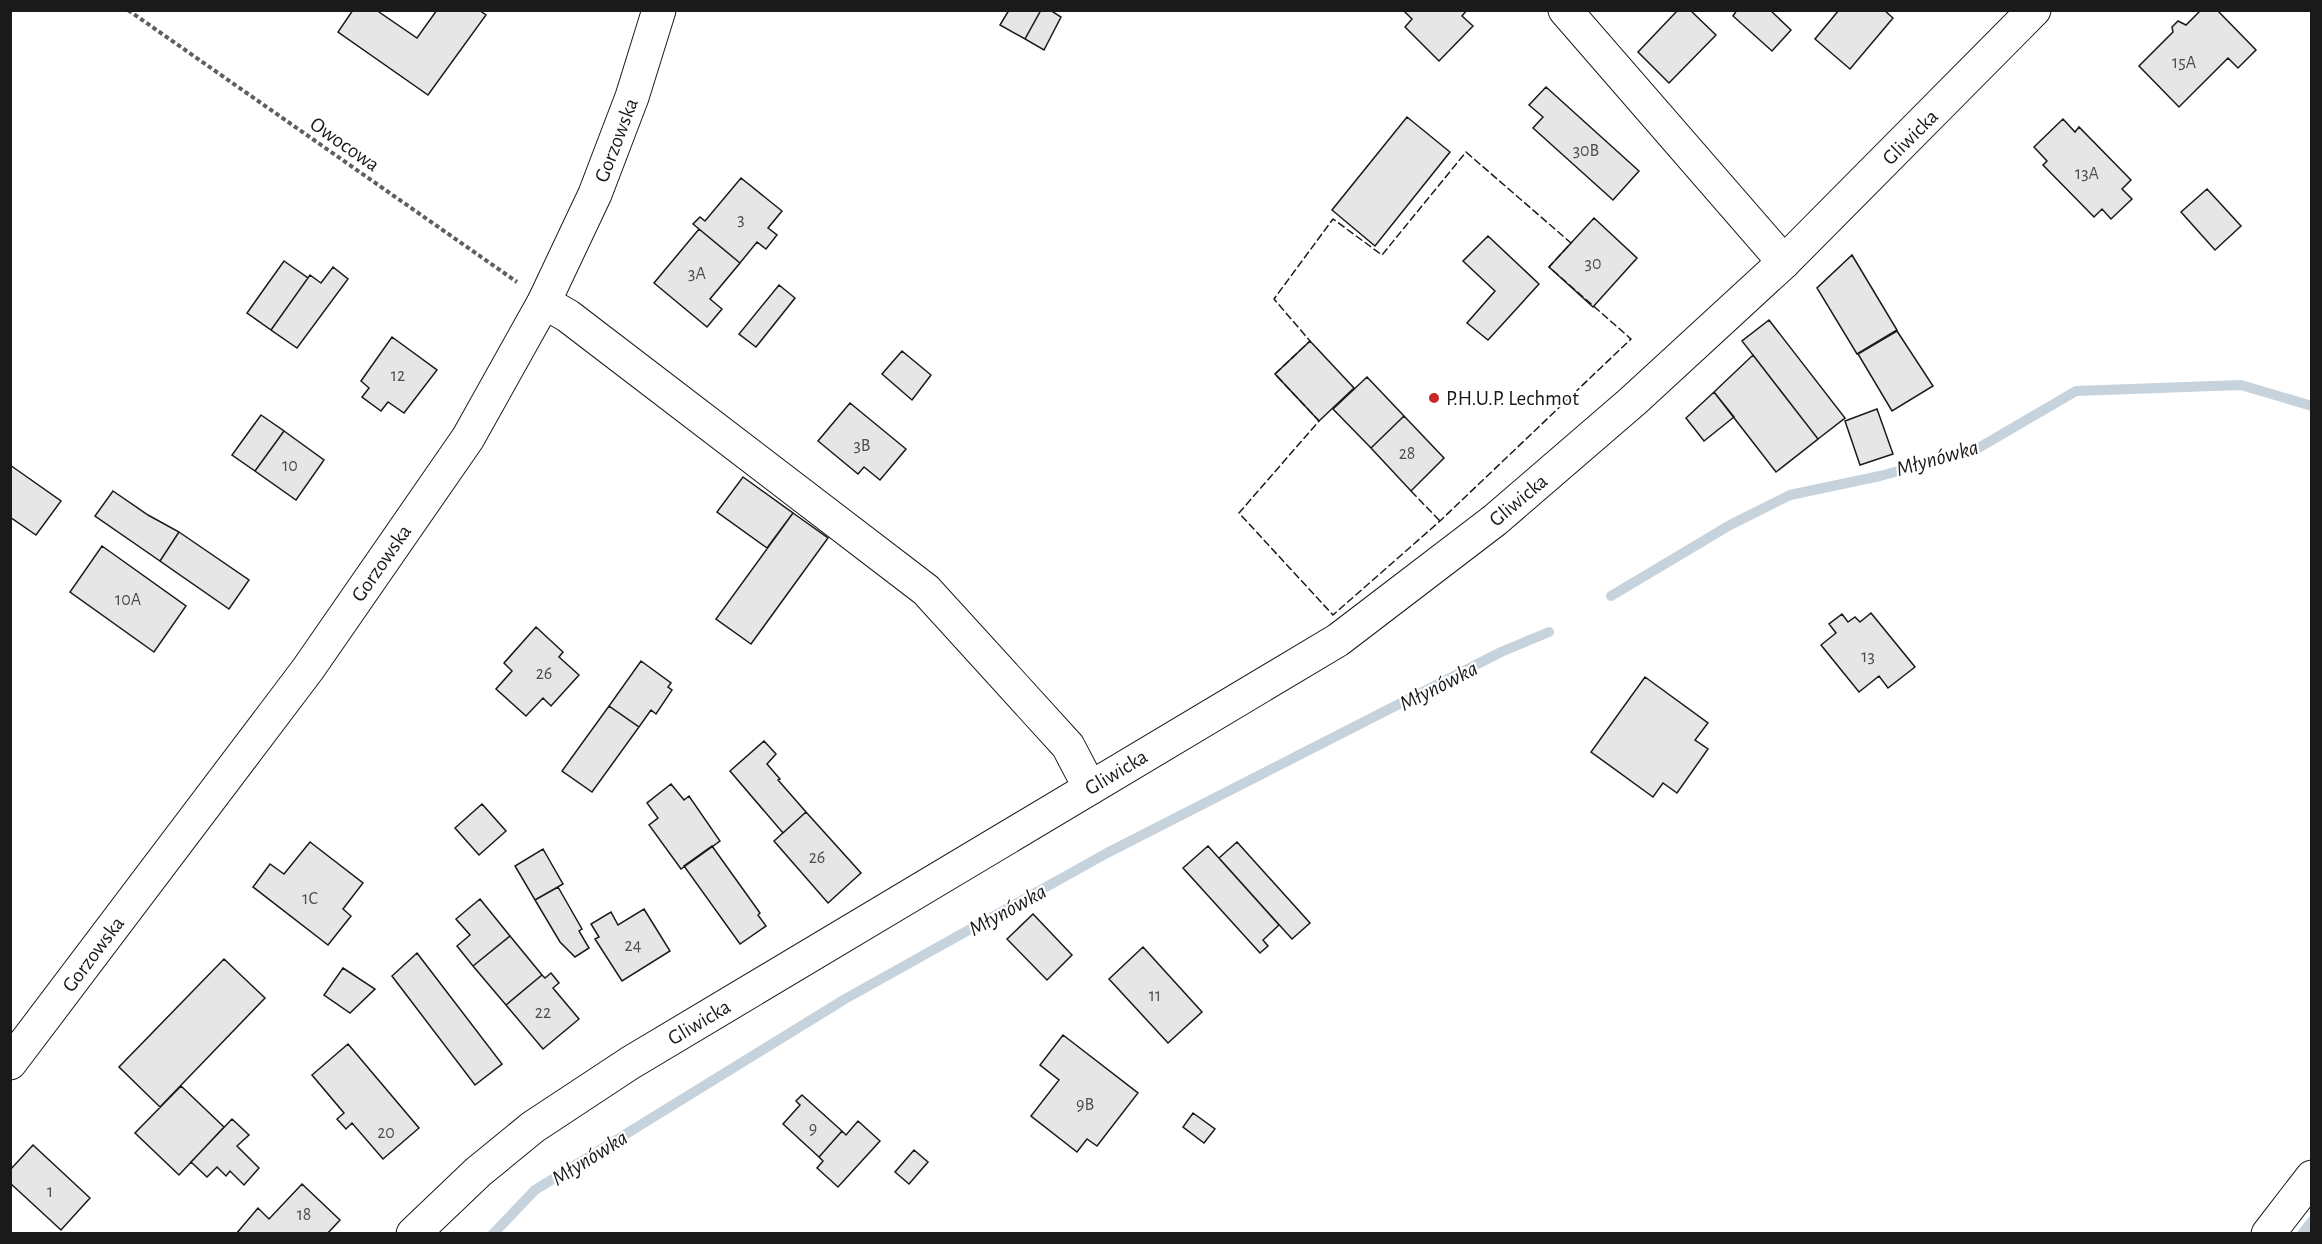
<svg xmlns="http://www.w3.org/2000/svg" width="2322" height="1244" font-family="'Alegreya Sans',sans-serif">
	<style>
		.lines { fill: none; stroke-linecap: round; stroke-linejoin: round }
		.stream { stroke: #c6d2dc; stroke-width: 10 }
		.building { fill: #e6e6e6; stroke: #1a1a1a; stroke-width: 1.5 }
		.minor-casing { stroke: #1a1a1a; stroke-width: 35 }
		.tertiary-casing { stroke: #1a1a1a; stroke-width: 35 }
		.secondary-casing { stroke: #1a1a1a; stroke-width: 35 }
		.path { stroke: #5f5f5f; stroke-width: 4; stroke-dasharray: 4.5 3; stroke-linecap: butt }
		.minor { stroke: #fff; stroke-width: 33 }
		.tertiary { stroke: #fff; stroke-width: 33 }
		.secondary { stroke: #fff; stroke-width: 33 }
		.fence { stroke: #1a1a1a; stroke-width: 1.5; stroke-dasharray: 8 3; stroke-linecap: butt }
		.poi-dot { fill: #c62828; stroke: #fff; stroke-width: 2 }
		.labels { text-anchor: middle; stroke-width: 4.5; stroke-linejoin: round; paint-order: stroke }
		.number-label { font-size: 18px; fill: #4d4d4d }
		.street-label { font-size: 21px; fill: #1a1a1a; stroke: #fff }
		.poi-label { font-size: 21px; fill: #1a1a1a; stroke: #fff; text-anchor: start }
		.water-label { font-size: 22px; font-style: italic; fill: #1a1a1a; stroke: #fff }
	</style>
	<rect width="100%" height="100%" fill="#fff"/>
	<g class="lines">
		<path class="stream" d="M1611 596 1730 525 1790 495 1880 476 1975 450 2076 391 2241 385 2312 406
			M493 1234 535 1190 845 999 1107 853 1501 652 1549 632
			M2302 1234 2312 1221"/>
	</g>
	<path class="building" d="M353 10H376L417 38 437 10H479L486 15 428 95 338 32Z
		M1009 10H1041L1025 39 1000 25Z
		M1041 10H1050L1061 17 1044 50 1025 39Z
		M1403 10H1467L1462 16 1473 26 1439 61 1405 27 1412 19Z
		M1678 10H1690L1716 35 1669 83 1638 52Z
		M1737 10H1770L1791 30 1772 51 1733 16Z
		M1839 10H1884L1893 18 1850 69 1815 39Z
		M2201 10H2217L2256 50 2238 68 2228 58 2179 107 2139 66 2173 32 2172 27 2178 21 2186 25Z
		M1546 87 1639 171 1613 200 1533 128 1543 117 1529 105Z
		M1407 117 1450 152 1375 246 1332 210Z
		M2063 119 2075 132 2079 127 2131 180 2122 189 2132 199 2111 219 2102 209 2094 217 2043 165 2047 161 2034 147Z
		M741 178 782 211 768 228 777 235 766 249 757 242 740 263 693 224 700 217 705 221Z
		M2207 189 2241 226 2215 250 2181 212Z
		M1594 218 1637 258 1593 307 1549 267Z
		M699 229 740 263 710 299 722 309 707 327 654 283Z
		M1488 236 1539 284 1488 340 1467 323 1495 291 1463 261Z
		M1852 255 1897 330 1857 354 1817 288Z
		M284 261 308 278 271 330 247 313Z
		M333 267 348 279 297 348 271 330 310 275 321 283Z
		M779 285 795 298 756 347 739 334Z
		M1769 320 1845 418 1818 439 1742 341Z
		M1897 331 1933 386 1892 411 1858 354Z
		M392 337 437 370 404 413 388 402 381 411 362 397 369 388 361 381Z
		M1310 341 1354 388 1319 421 1275 374Z
		M902 351 931 375 912 400 882 374Z
		M1753 355 1818 439 1776 472 1714 392Z
		M1367 377 1404 416 1371 448 1333 409Z
		M1714 392 1734 417 1704 441 1686 418Z
		M850 403 906 449 880 480 864 467 858 474 818 441Z
		M1877 409 1893 454 1860 465 1845 421Z
		M261 415 284 431 255 471 232 455Z
		M1404 416 1444 458 1411 491 1371 448Z
		M284 431 324 460 296 500 255 471Z
		M10 465 61 501 36 535 10 517Z
		M743 477 793 513 767 548 717 512Z
		M113 491 148 515 179 532 160 561 95 516Z
		M793 513 828 538 751 644 716 619Z
		M179 532 249 580 229 609 160 561Z
		M102 546 186 606 154 652 70 592Z
		M1871 613 1915 667 1888 688 1879 676 1859 692 1821 645 1836 633 1829 624 1842 614 1848 622 1855 617 1860 622Z
		M536 627 563 652 559 657 579 675 551 706 543 698 526 716 496 689 512 671 504 663Z
		M641 661 671 683 668 687 672 690 656 714 651 710 639 727 609 706Z
		M1645 677 1708 723 1695 740 1708 749 1677 793 1663 783 1653 797 1591 752Z
		M609 706 639 727 592 792 562 771Z
		M764 741 776 754 767 764 780 779 778 780 806 812 783 833 730 771Z
		M671 784 684 800 689 796 720 841 681 869 649 825 658 818 647 803Z
		M482 804 506 831 479 855 455 828Z
		M806 812 861 873 828 903 774 841Z
		M310 842 363 883 343 909 351 916 328 945 253 887 270 864 284 874Z
		M1237 842 1310 923 1292 939 1219 858Z
		M712 846 760 913 758 915 766 926 740 944 684 866Z
		M1208 846 1279 925 1263 940 1268 946 1260 953 1183 868Z
		M543 849 563 884 535 900 515 866Z
		M558 887 582 929 579 931 589 948 575 957 560 942 535 900Z
		M480 899 510 936 473 966 457 946 470 935 456 919Z
		M644 909 670 951 622 981 595 939 599 937 591 924 611 912 618 925Z
		M1033 914 1072 955 1047 980 1007 939Z
		M510 936 542 975 506 1005 473 966Z
		M1143 947 1202 1012 1168 1043 1109 979Z
		M417 953 502 1064 475 1085 392 976Z
		M224 959 265 998 160 1107 119 1067Z
		M343 968 375 989 350 1013 324 995Z
		M551 973 559 983 553 988 579 1019 543 1049 506 1005 542 975 545 978Z
		M1063 1035 1138 1093 1097 1146 1087 1139 1077 1152 1031 1116 1059 1080 1040 1065Z
		M348 1044 419 1128 383 1159 352 1123 346 1129 337 1119 344 1113 312 1075Z
		M181 1086 224 1127 179 1175 135 1133Z
		M802 1095 842 1131 819 1157 783 1124 800 1105 796 1101Z
		M1193 1113 1215 1129 1204 1143 1183 1127Z
		M232 1119 249 1135 237 1146 259 1168 244 1185 230 1171 226 1176 217 1167 207 1177 191 1162Z
		M858 1121 880 1141 838 1187 817 1168 823 1161 819 1157 842 1131 846 1135Z
		M33 1145 90 1198 61 1230 10 1183V1170Z
		M914 1150 928 1162 909 1184 895 1172Z
		M302 1184 340 1220 327 1234H236L258 1208 269 1219Z"/>
	<g class="lines">
		<defs>
			<path id="minor" d="M1565 10 1784 262
				M544 302 568 316 926 590 1068 746 1090 788
				M2268 1234 2312 1177"/>
			<path id="tertiary" d="M413 1234 478 1172 533 1127 630 1063 1338 640 1495 520 1633 401 1784 262 2034 10"/>
			<path id="secondary" d="M10 1063 308 669 468 438 544 302 595 194 632 97 659 10"/>
		</defs>
		<use href="#minor" class="minor-casing"/>
		<use href="#tertiary" class="tertiary-casing"/>
		<use href="#secondary" class="secondary-casing"/>
		<path class="path" d="M128 10 517 282"/>
		<use href="#minor" class="minor"/>
		<use href="#tertiary" class="tertiary"/>
		<use href="#secondary" class="secondary"/>
		<path class="fence" d="M1466 152 1571 243 1549 267 1631 339 1440 521 1333 615 1239 513 1319 421 1275 374 1310 341 1274 299 1333 219 1382 255Z
			M1411 491 1440 521"/>
	</g>
	<circle class="poi-dot" cx="1434" cy="398" r="6"/>
	<g class="labels">
		<g class="number-label">
			<text x="2184" y="68">15A</text>
			<text x="1586" y="156">30B</text>
			<text x="2087" y="179">13A</text>
			<text x="741" y="225">3</text>
			<text x="1593" y="269">30</text>
			<text x="697" y="279">3A</text>
			<text x="398" y="381">12</text>
			<text x="862" y="451">3B</text>
			<text x="1407" y="459">28</text>
			<text x="290" y="471">10</text>
			<text x="128" y="605">10A</text>
			<text x="1868" y="662">13</text>
			<text x="544" y="679">26</text>
			<text x="817" y="863">26</text>
			<text x="310" y="904">1C</text>
			<text x="633" y="951">24</text>
			<text x="1155" y="1001">11</text>
			<text x="543" y="1018">22</text>
			<text x="1085" y="1110">9B</text>
			<text x="813" y="1134">9</text>
			<text x="386" y="1138">20</text>
			<text x="50" y="1197">1</text>
			<text x="304" y="1220">18</text>
		</g>
		<g class="street-label">
			<text transform="translate(1910 137) rotate(-45)" y="7">Gliwicka</text>
			<text transform="translate(616 140) rotate(-69)" y="7">Gorzowska</text>
			<text transform="translate(345 144) rotate(35)" y="7">Owocowa</text>
			<text transform="translate(1518 500) rotate(-40)" y="7">Gliwicka</text>
			<text transform="translate(381 563) rotate(-55)" y="7">Gorzowska</text>
			<text transform="translate(1116 772) rotate(-31)" y="7">Gliwicka</text>
			<text transform="translate(93 954) rotate(-53)" y="7">Gorzowska</text>
			<text transform="translate(699 1022) rotate(-31)" y="7">Gliwicka</text>
		</g>
		<g class="poi-label">
			<text x="1446" y="405">P.H.U.P. Lechmot</text>
		</g>
		<g class="water-label">
			<text transform="translate(1937 457) rotate(-16)" y="8">Młynówka</text>
			<text transform="translate(1438 685) rotate(-27)" y="8">Młynówka</text>
			<text transform="translate(1007 909) rotate(-29)" y="8">Młynówka</text>
			<text transform="translate(589 1157) rotate(-32)" y="8">Młynówka</text>
		</g>
	</g>
	<rect width="2322" height="1244" fill="none" stroke="#1a1a1a" stroke-width="24"/>
</svg>
